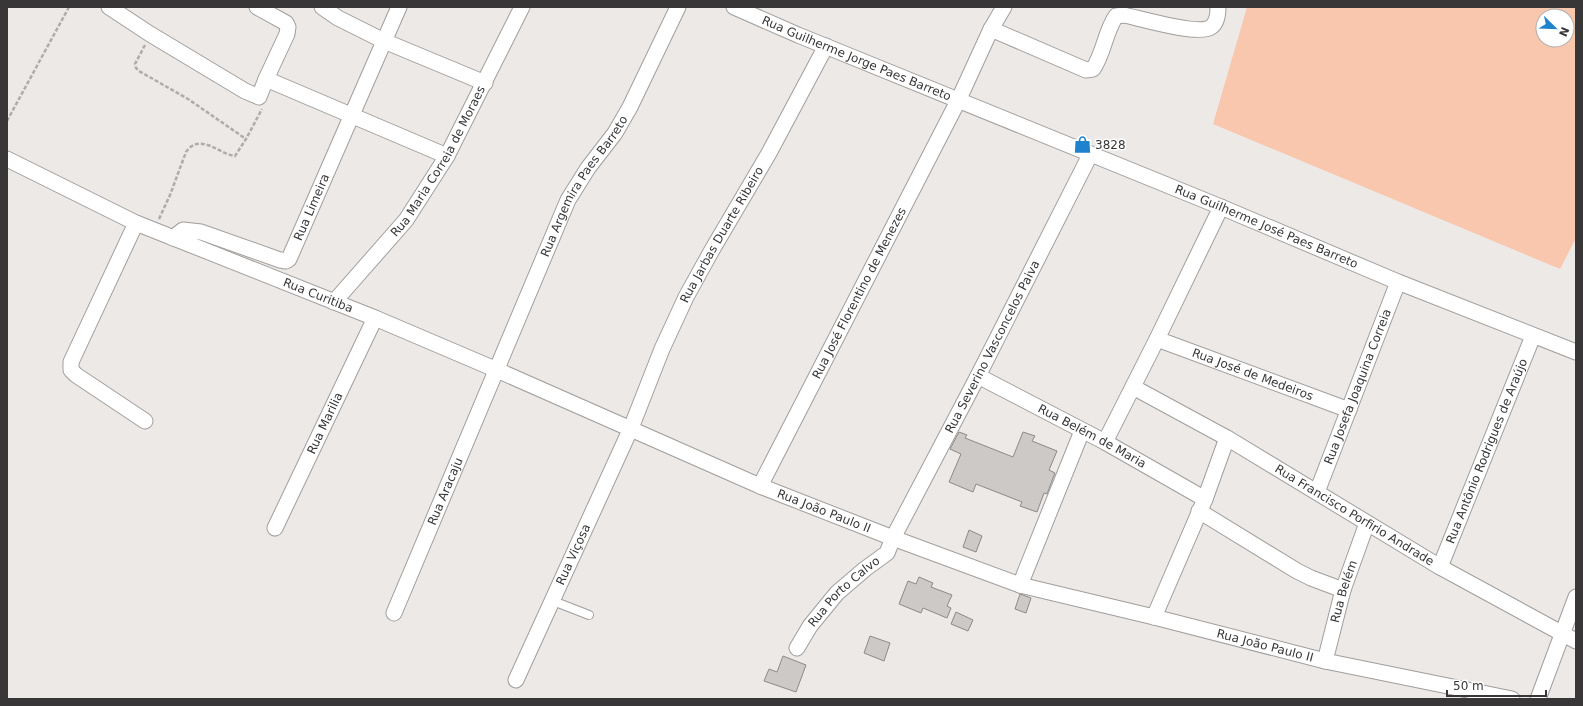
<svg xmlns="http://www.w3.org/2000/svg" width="1583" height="706" font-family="'DejaVu Sans',sans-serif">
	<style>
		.green { fill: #f9c7ad; fill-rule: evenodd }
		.building { fill: #ccc9c7; stroke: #8c8988 }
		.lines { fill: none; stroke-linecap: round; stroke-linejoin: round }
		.service-casing { stroke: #a19e9c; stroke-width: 10 }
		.minor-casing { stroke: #a19e9c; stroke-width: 17 }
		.path { stroke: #afacab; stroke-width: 2.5; stroke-dasharray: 4 2; stroke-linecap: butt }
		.service { stroke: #fff; stroke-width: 8 }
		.minor { stroke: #fff; stroke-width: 15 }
		.labels { text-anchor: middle; stroke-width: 3; stroke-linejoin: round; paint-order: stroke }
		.street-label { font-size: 12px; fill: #383636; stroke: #fff }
		.poi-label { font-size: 12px; fill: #383636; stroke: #fff; text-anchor: start }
	</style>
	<rect width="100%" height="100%" fill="#ece9e7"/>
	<path class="green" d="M1247 7H1576V238L1560 269 1213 124ZM1543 16H1567V40H1543Z"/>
	<path class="building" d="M959 432 967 435 965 438 1013 457 1023 432 1035 436 1032 441 1057 451 1049 470 1055 473 1047 494 1044 493 1037 512 1020 506 1022 502 976 484 973 492 949 482 961 454 950 449Z
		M969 530 982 536 976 552 963 547Z
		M919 577 933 583 931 587 952 595 947 606 951 608 947 618 923 608 921 613 899 604 908 581 916 584Z
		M1020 594 1031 598 1026 613 1015 609Z
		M956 612 973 620 968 631 951 624Z
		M870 636 890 643 884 661 864 653Z
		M783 656 806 665 796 692 764 681 769 669 777 672Z"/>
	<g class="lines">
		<defs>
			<path id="service" d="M553 601 589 615"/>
			<g id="minor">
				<path d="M109 7 150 34 245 91 259 97 266 79 447 156"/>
				<path d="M257 7 286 23 288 27 287 34 266 79"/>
				<path d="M322 7 338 18 384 41 485 83"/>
				<path id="s1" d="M734 7 798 35 1221 207 1398 282 1576 352"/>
				<path d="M991 29 1086 70 1093 69C1104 53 1105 32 1116 16L1124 15C1139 18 1199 36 1211 27 1217 23 1218 13 1218 7"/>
				<path id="s2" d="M7 159 136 223 375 318 497 370 760 486 893 538 1020 585 1154 617 1325 661 1512 699"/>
				<path d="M136 223 71 362V370L76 375 145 421"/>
				<path id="s3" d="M173 238 183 230 201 232 280 260 286 261 289 259 399 7"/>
				<path id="s4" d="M334 302 406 220 447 156 522 7"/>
				<path id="s5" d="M1157 339 1349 410"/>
				<path id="s6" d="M978 376 1105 442 1205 499"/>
				<path id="s7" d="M1133 387 1227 438 1440 567 1576 641"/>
				<path d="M1105 442 1157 339 1221 207"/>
				<path id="s8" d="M760 486 958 101 991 29 1004 7"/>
				<path id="s9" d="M1317 492 1398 282"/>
				<path d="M1199 511 1297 571 1311 578 1343 590"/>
				<path id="s10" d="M275 528 375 318"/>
				<path id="s11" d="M1440 567 1533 336"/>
				<path d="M1020 585 1082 431"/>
				<path id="s12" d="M394 613 568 200 588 168 615 133 630 107 678 7"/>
				<path d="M1154 617 1205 499 1227 438"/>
				<path id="s13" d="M797 648 810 626 837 593 865 569 887 553 893 538 978 376 1090 155"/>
				<path id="s14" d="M1325 661 1343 590 1367 523"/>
				<path id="s15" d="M516 680 631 428 662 349 686 297 712 250 769 153 826 46"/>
				<path d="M1538 699 1576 597"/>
			</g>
		</defs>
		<use href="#service" class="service-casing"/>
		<use href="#minor" class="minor-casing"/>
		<path class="path" d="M145 45 135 64 136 68 139 71 188 99 246 139
			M7 121 69 7
			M159 219 170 195 186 152C200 132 219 154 235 156L246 139 262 109"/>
		<use href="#service" class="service"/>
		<use href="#minor" class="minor"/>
	</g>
	<defs>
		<symbol id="shop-bare" viewBox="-9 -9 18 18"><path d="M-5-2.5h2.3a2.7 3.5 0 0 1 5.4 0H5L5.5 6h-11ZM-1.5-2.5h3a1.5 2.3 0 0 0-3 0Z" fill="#2081cd" stroke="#fff" stroke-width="2.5" paint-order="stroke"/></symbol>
	</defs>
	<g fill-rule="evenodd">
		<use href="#shop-bare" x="1070" y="132" width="25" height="25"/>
	</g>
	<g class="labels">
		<g class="street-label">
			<text dy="4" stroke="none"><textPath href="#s1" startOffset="133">Rua Guilherme Jorge Paes Barreto</textPath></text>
			<text dy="4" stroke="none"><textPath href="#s4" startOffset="176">Rua Maria Correia de Moraes</textPath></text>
			<text dy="4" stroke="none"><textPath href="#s12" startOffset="468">Rua Argemira Paes Barreto</textPath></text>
			<text dy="4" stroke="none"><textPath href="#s3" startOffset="181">Rua Limeira</textPath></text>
			<text dy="4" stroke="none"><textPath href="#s1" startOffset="576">Rua Guilherme José Paes Barreto</textPath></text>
			<text dy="4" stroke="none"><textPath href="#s15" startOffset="491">Rua Jarbas Duarte Ribeiro</textPath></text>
			<text dy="4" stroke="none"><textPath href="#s8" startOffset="217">Rua José Florentino de Menezes</textPath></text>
			<text dy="4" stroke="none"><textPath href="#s2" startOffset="340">Rua Curitiba</textPath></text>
			<text dy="4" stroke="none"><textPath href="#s13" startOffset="364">Rua Severino Vasconcelos Paiva</textPath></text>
			<text dy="4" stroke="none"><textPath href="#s5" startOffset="102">Rua José de Medeiros</textPath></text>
			<text dy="4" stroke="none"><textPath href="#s9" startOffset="113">Rua Josefa Joaquina Correia</textPath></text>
			<text dy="4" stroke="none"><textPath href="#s10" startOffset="116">Rua Marilia</textPath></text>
			<text dy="4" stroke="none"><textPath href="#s6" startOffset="129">Rua Belém de Maria</textPath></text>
			<text dy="4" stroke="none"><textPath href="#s11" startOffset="125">Rua Antônio Rodrigues de Araújo</textPath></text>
			<text dy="4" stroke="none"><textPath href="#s12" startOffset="132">Rua Aracaju</textPath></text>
			<text dy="4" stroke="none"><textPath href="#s2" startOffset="890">Rua João Paulo II</textPath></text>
			<text dy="4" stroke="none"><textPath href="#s7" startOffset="256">Rua Francisco Porfirio Andrade</textPath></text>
			<text dy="4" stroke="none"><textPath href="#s15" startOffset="138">Rua Viçosa</textPath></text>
			<text dy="4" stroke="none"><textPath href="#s14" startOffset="72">Rua Belém</textPath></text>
			<text dy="4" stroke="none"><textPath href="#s13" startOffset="74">Rua Porto Calvo</textPath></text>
			<text dy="4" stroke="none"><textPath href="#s2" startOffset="1352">Rua João Paulo II</textPath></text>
		</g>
		<g class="poi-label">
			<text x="1095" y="149">3828</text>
		</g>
	</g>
	<rect width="1583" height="706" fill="none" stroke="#383636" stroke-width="16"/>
	<g transform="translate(1555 28) rotate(113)"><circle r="19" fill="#ffffff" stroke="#afafaf"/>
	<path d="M0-3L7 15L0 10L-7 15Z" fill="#2081cd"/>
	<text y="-6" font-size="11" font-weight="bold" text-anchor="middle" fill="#383636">N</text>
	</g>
	<path d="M1447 690v6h99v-6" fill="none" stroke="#383636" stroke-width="2"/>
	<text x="1453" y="690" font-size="12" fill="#383636" stroke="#ffffff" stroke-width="3" paint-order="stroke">50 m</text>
</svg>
